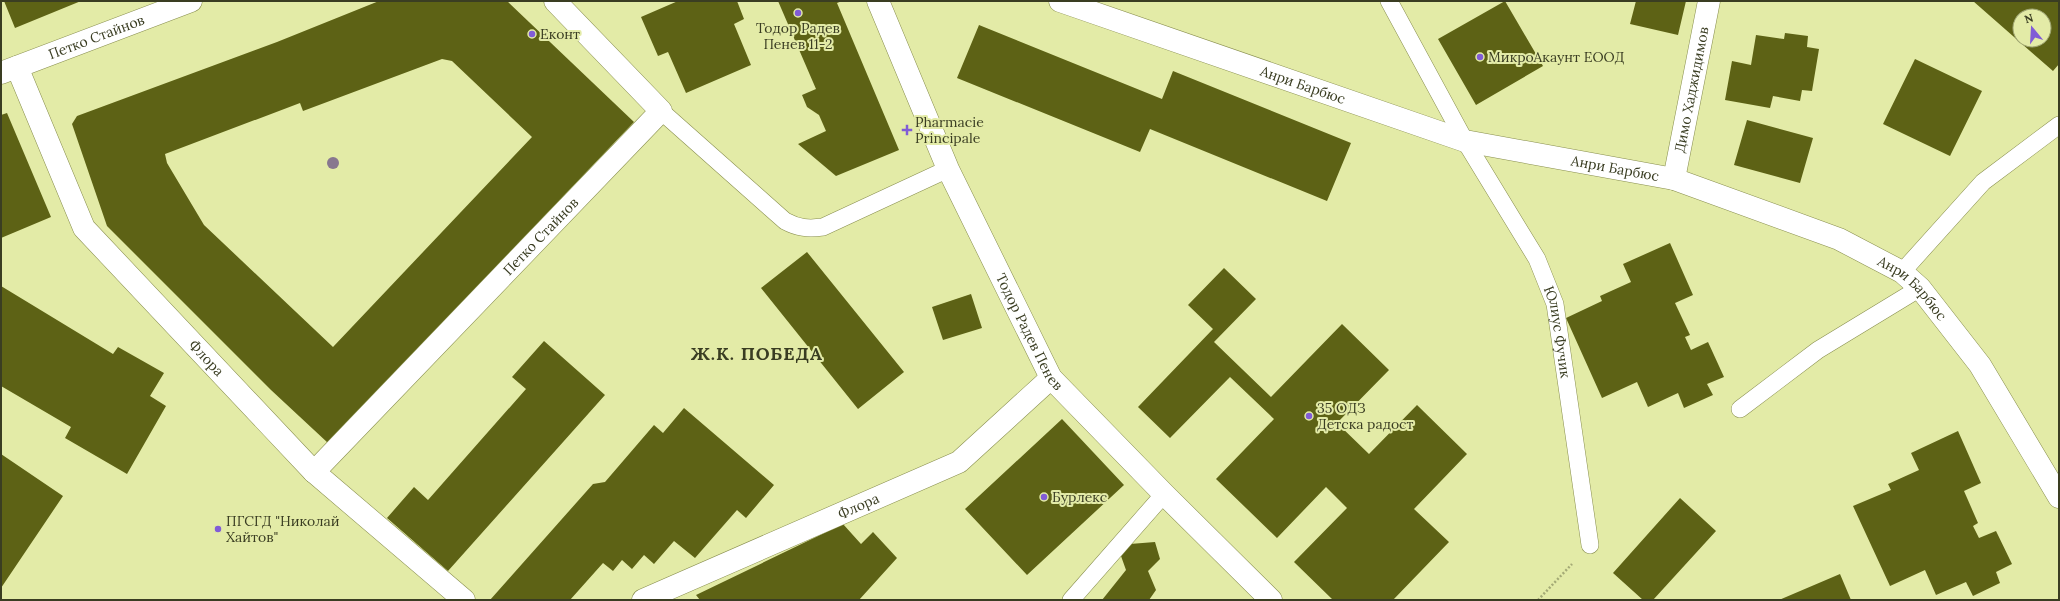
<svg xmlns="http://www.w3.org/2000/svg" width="2060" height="601" font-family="Lora,serif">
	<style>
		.building { fill: #5d6215; fill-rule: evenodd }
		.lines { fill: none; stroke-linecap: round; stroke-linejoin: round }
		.lane-casing { stroke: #888e4e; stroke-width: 18 }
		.street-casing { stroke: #888e4e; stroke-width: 23 }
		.path { stroke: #a4aa76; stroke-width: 2.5; stroke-dasharray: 2 2; stroke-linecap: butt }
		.lane { stroke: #fff; stroke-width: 17 }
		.street { stroke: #fff; stroke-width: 22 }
		.tree { fill: #88778f }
		.poi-dot { fill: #815cd6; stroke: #e3eba7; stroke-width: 1.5 }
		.labels { text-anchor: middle; stroke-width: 4; stroke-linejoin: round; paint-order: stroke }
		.poi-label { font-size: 14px; fill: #3a3d22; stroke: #e3eba7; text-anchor: start }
		.street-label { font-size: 14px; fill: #3a3d22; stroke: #e3eba7 }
		.district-label { font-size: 18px; font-weight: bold; letter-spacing: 1px; fill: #3a3d22; stroke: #e3eba7 }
	</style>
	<rect width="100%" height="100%" fill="#e3eba7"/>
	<path class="building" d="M4 1H81L15 28Z
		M379 1H507L634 122 328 443 271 390 107 226 72 124 77 116 277 42ZM442 59 452 61 532 137 333 347 204 225 167 163 165 154 300 103 303 111Z
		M678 1H737L744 19 734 24 751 65 686 93 668 52 658 56 641 17Z
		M778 1H842L837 3 899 150 836 176 798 144 826 131 819 115 807 107 802 95 816 89Z
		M1505 1 1543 66 1476 105 1438 39Z
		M1636 1H1686L1678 35 1630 24Z
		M1973 1H2059V64L2053 71ZM2020 16H2044V40H2020Z
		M979 25 1162 99 1173 71 1351 143 1327 201 1150 129 1140 152 957 78Z
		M1785 33 1808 36 1807 47 1819 49 1812 91 1802 90 1800 101 1773 96 1770 108 1725 100 1732 61 1751 65 1756 35 1784 39Z
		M1915 59 1982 91 1950 156 1883 124Z
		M7 113 51 217 1 238V115Z
		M1747 120 1813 138 1800 183 1734 165Z
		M1670 243 1693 295 1675 303 1690 335 1685 337 1691 350 1708 342 1724 377 1707 384 1713 395 1684 408 1678 393 1648 407 1637 382 1602 398 1566 318 1602 301 1600 296 1631 282 1623 264Z
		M807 252 904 372 858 409 761 288Z
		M1224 268 1256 299 1214 342 1271 397 1342 324 1389 370 1337 423 1369 454 1417 405 1467 454 1414 509 1449 542 1393 600H1333L1294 562 1347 508 1326 487 1277 538 1216 479 1274 419 1230 377 1170 438 1138 407 1213 329 1188 305Z
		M1 286 113 354 118 347 164 373 150 396 166 406 127 474 65 438 71 427 1 386Z
		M971 294 982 328 943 340 932 307Z
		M544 341 605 395 448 571 387 518 414 487 428 500 526 389 512 377Z
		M684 408 774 485 746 518 737 510 695 558 674 541 654 564 644 555 632 569 622 560 613 571 603 563 570 600H490L593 484 605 482 654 425 663 433Z
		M1062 419 1124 485 1027 575 965 509Z
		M1958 431 1981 483 1964 491 1978 523 1973 526 1979 538 1996 531 2012 564 1996 572 2000 583 1973 596 1966 582 1936 595 1925 570 1890 586 1853 506 1891 490 1888 484 1919 470 1911 453Z
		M1 454 63 496 1 588Z
		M1680 498 1716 531 1653 600H1643L1613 573Z
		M843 524 861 544 873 532 897 558 859 600H700L696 595Z
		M1155 542 1160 559 1148 571 1156 590 1149 600H1102L1126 570 1121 556 1130 544Z
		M1840 574 1851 600H1779Z"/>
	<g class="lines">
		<defs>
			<g id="lane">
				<path id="s1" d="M1389 1 1465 141 1537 259 1555 304 1590 545"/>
				<path d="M661 111 785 221C798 228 808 229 823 227L948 169"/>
				<path d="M1902 272 1983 182 2059 125"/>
				<path d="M1740 409 1818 350 1920 288"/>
				<path d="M1071 600 1164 494"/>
			</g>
			<g id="street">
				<path id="s2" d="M878 1 948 169 1051 378 1164 494 1271 600"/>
				<path id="s3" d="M1060 1 1465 141 1674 179 1839 239 1902 272 1920 288 1980 365 2059 497"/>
				<path id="s4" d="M17 67 84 228 314 472 464 600"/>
				<path id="s5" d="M1 73 191 1"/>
				<path id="s6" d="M1674 179 1709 1"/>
				<path id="s7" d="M314 472 661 111 555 1"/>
				<path id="s8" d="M643 600 959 462 1051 378"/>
			</g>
		</defs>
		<use href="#lane" class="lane-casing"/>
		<use href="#street" class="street-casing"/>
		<path class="path" d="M1538 600 1572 564"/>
		<use href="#lane" class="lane"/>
		<use href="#street" class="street"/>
	</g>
	<circle class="tree" cx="333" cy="163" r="6"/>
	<g class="poi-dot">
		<circle cx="798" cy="13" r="4"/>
		<circle cx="532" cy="34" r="4"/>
		<circle cx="1480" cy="57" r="4"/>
		<path d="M905 124h4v4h4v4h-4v4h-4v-4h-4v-4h4z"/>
		<circle cx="1309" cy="416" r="4"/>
		<circle cx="1044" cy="497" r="4"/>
		<circle cx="218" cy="529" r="4"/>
	</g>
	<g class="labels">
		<g class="poi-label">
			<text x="798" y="33" text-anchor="middle">Тодор Радев<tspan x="798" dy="16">Пенев 11-2</tspan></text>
			<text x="540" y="39">Еконт</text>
			<text x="1488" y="62">МикроАкаунт ЕООД</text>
			<text x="915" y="127">Pharmacie<tspan x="915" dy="16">Principale</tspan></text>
			<text x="1317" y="413">35 ОДЗ<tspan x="1317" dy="16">Детска радост</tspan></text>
			<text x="1052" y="502">Бурлекс</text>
			<text x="226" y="526">ПГСГД "Николай<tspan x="226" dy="16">Хайтов"</tspan></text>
		</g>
		<g class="street-label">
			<text dy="5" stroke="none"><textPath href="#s5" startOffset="102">Петко Стайнов</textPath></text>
			<text dy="5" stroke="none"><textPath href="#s3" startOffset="257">Анри Барбюс</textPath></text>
			<text dy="5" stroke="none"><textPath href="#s6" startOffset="91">Димо Хаджидимов</textPath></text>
			<text dy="5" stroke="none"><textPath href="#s3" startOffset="581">Анри Барбюс</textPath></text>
			<text dy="5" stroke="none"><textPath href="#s7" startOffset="327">Петко Стайнов</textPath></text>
			<text dy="5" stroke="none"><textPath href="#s3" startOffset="906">Анри Барбюс</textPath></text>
			<text dy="5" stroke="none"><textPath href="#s2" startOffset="364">Тодор Радев Пенев</textPath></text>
			<text dy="5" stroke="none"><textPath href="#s1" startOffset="374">Юлиус Фучик</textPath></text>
			<text dy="5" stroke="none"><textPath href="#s4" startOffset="353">Флора</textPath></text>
			<text dy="5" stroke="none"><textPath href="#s8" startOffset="235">Флора</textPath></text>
		</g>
		<g class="district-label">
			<text x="757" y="360">Ж.К. ПОБЕДА</text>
		</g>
	</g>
	<rect width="2060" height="601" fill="none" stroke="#3a3d22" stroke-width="4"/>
	<g transform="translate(2032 28) rotate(342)"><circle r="19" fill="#e3eba7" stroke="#9fa572"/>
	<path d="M0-3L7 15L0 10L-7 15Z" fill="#815cd6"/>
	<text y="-6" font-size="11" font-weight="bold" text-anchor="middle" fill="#3a3d22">N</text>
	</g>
</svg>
